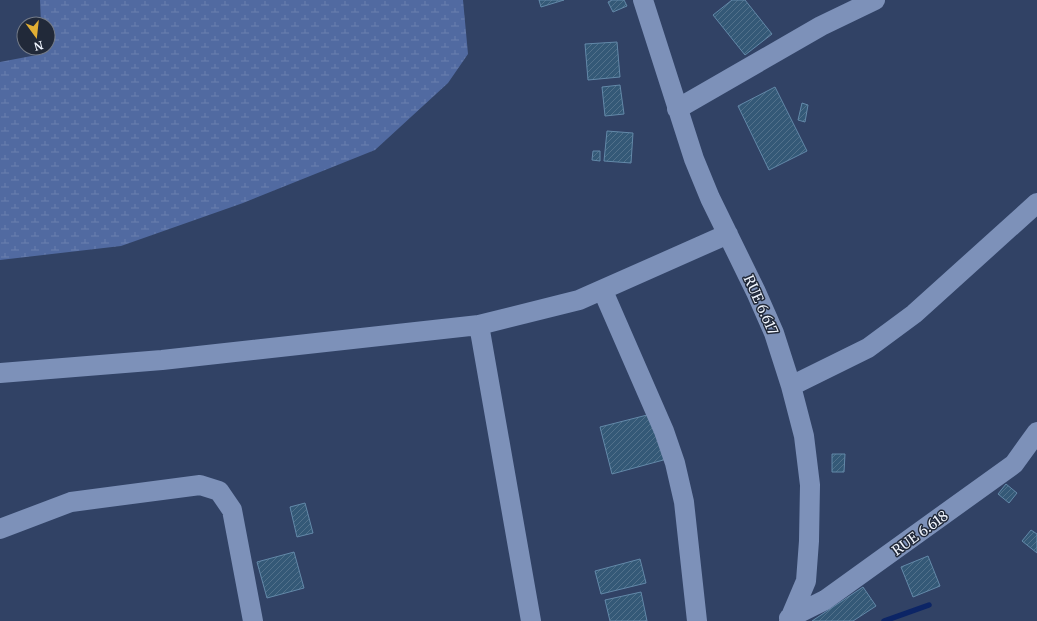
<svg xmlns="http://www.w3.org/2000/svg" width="1037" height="621" font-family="Merriweather,serif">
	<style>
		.wetland { fill: url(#wetland-marsh) }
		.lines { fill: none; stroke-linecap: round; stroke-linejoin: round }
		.stream { stroke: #0c2566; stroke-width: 5.5 }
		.building { fill: url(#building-hatch); stroke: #6389a9 }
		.minor { stroke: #7d91b9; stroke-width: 20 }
		.labels { text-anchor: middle; stroke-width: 3; stroke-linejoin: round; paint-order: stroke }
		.street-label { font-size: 14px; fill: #f0f5fe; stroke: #212939 }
	</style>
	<defs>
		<pattern id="wetland-marsh" width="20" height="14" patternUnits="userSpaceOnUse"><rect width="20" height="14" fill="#516aa1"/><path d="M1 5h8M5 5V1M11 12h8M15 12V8" fill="none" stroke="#6a80af"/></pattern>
		<pattern id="building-hatch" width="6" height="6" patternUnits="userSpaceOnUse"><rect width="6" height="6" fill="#345977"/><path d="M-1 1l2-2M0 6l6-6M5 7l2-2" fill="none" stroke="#52718b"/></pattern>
	</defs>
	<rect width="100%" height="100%" fill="#314265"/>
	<path class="wetland" d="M40 0H463L468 54 448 83 375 150 243 203 121 246 0 260V62L42 54V48H48V24H41Z"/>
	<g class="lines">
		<path class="stream" d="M884 621 929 605"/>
	</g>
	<path class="building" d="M539 0H564L541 7Z
		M612 0H624L627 6 613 12 608 2Z
		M732 0H745L772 34 745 55 713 15Z
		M617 42 620 77 588 80 585 44Z
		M620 85 624 114 605 116 602 87Z
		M775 87 807 151 769 170 738 106Z
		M802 103 808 105 805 122 798 120Z
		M607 131 633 133 631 163 604 161Z
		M593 151H600V161L592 160Z
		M655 413 667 459 612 474 600 427Z
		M832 454H845L844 472H832Z
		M1006 484 1017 493 1009 503 998 494Z
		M305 503 313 533 297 537 290 507Z
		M1031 530 1037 534V553L1022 541Z
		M294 552 304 588 267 598 257 562Z
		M928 556 940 586 913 597 901 567Z
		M640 559 646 583 601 594 595 571Z
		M863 587 876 606 853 621H812Z
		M641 592 647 621H610L605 600Z"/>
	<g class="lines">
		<path class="minor" d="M643 0 694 159 710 198 756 292 774 333 791 386 804 436 810 485 809 541 806 581 789 621
			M677 109 821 26 875 0
			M603 291 664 431 675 463 684 502 697 621
			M479 325 531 621
			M0 373 162 360 479 325 579 300 728 234
			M791 386 868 348 914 314 1037 203
			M0 529 71 502 200 485 219 491 232 510 253 621
			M789 618 825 600 1014 464 1037 432"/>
	</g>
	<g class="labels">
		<g class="street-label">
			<text transform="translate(761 305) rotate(66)" y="5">RUE 6.617</text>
			<text transform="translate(920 533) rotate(-36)" y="5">RUE 6.618</text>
		</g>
	</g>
	<g transform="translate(36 36) rotate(165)"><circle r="19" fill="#212939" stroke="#747b88"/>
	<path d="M0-3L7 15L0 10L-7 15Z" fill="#e2af34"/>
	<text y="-6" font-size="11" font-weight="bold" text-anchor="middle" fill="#f0f5fe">N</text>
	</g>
</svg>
